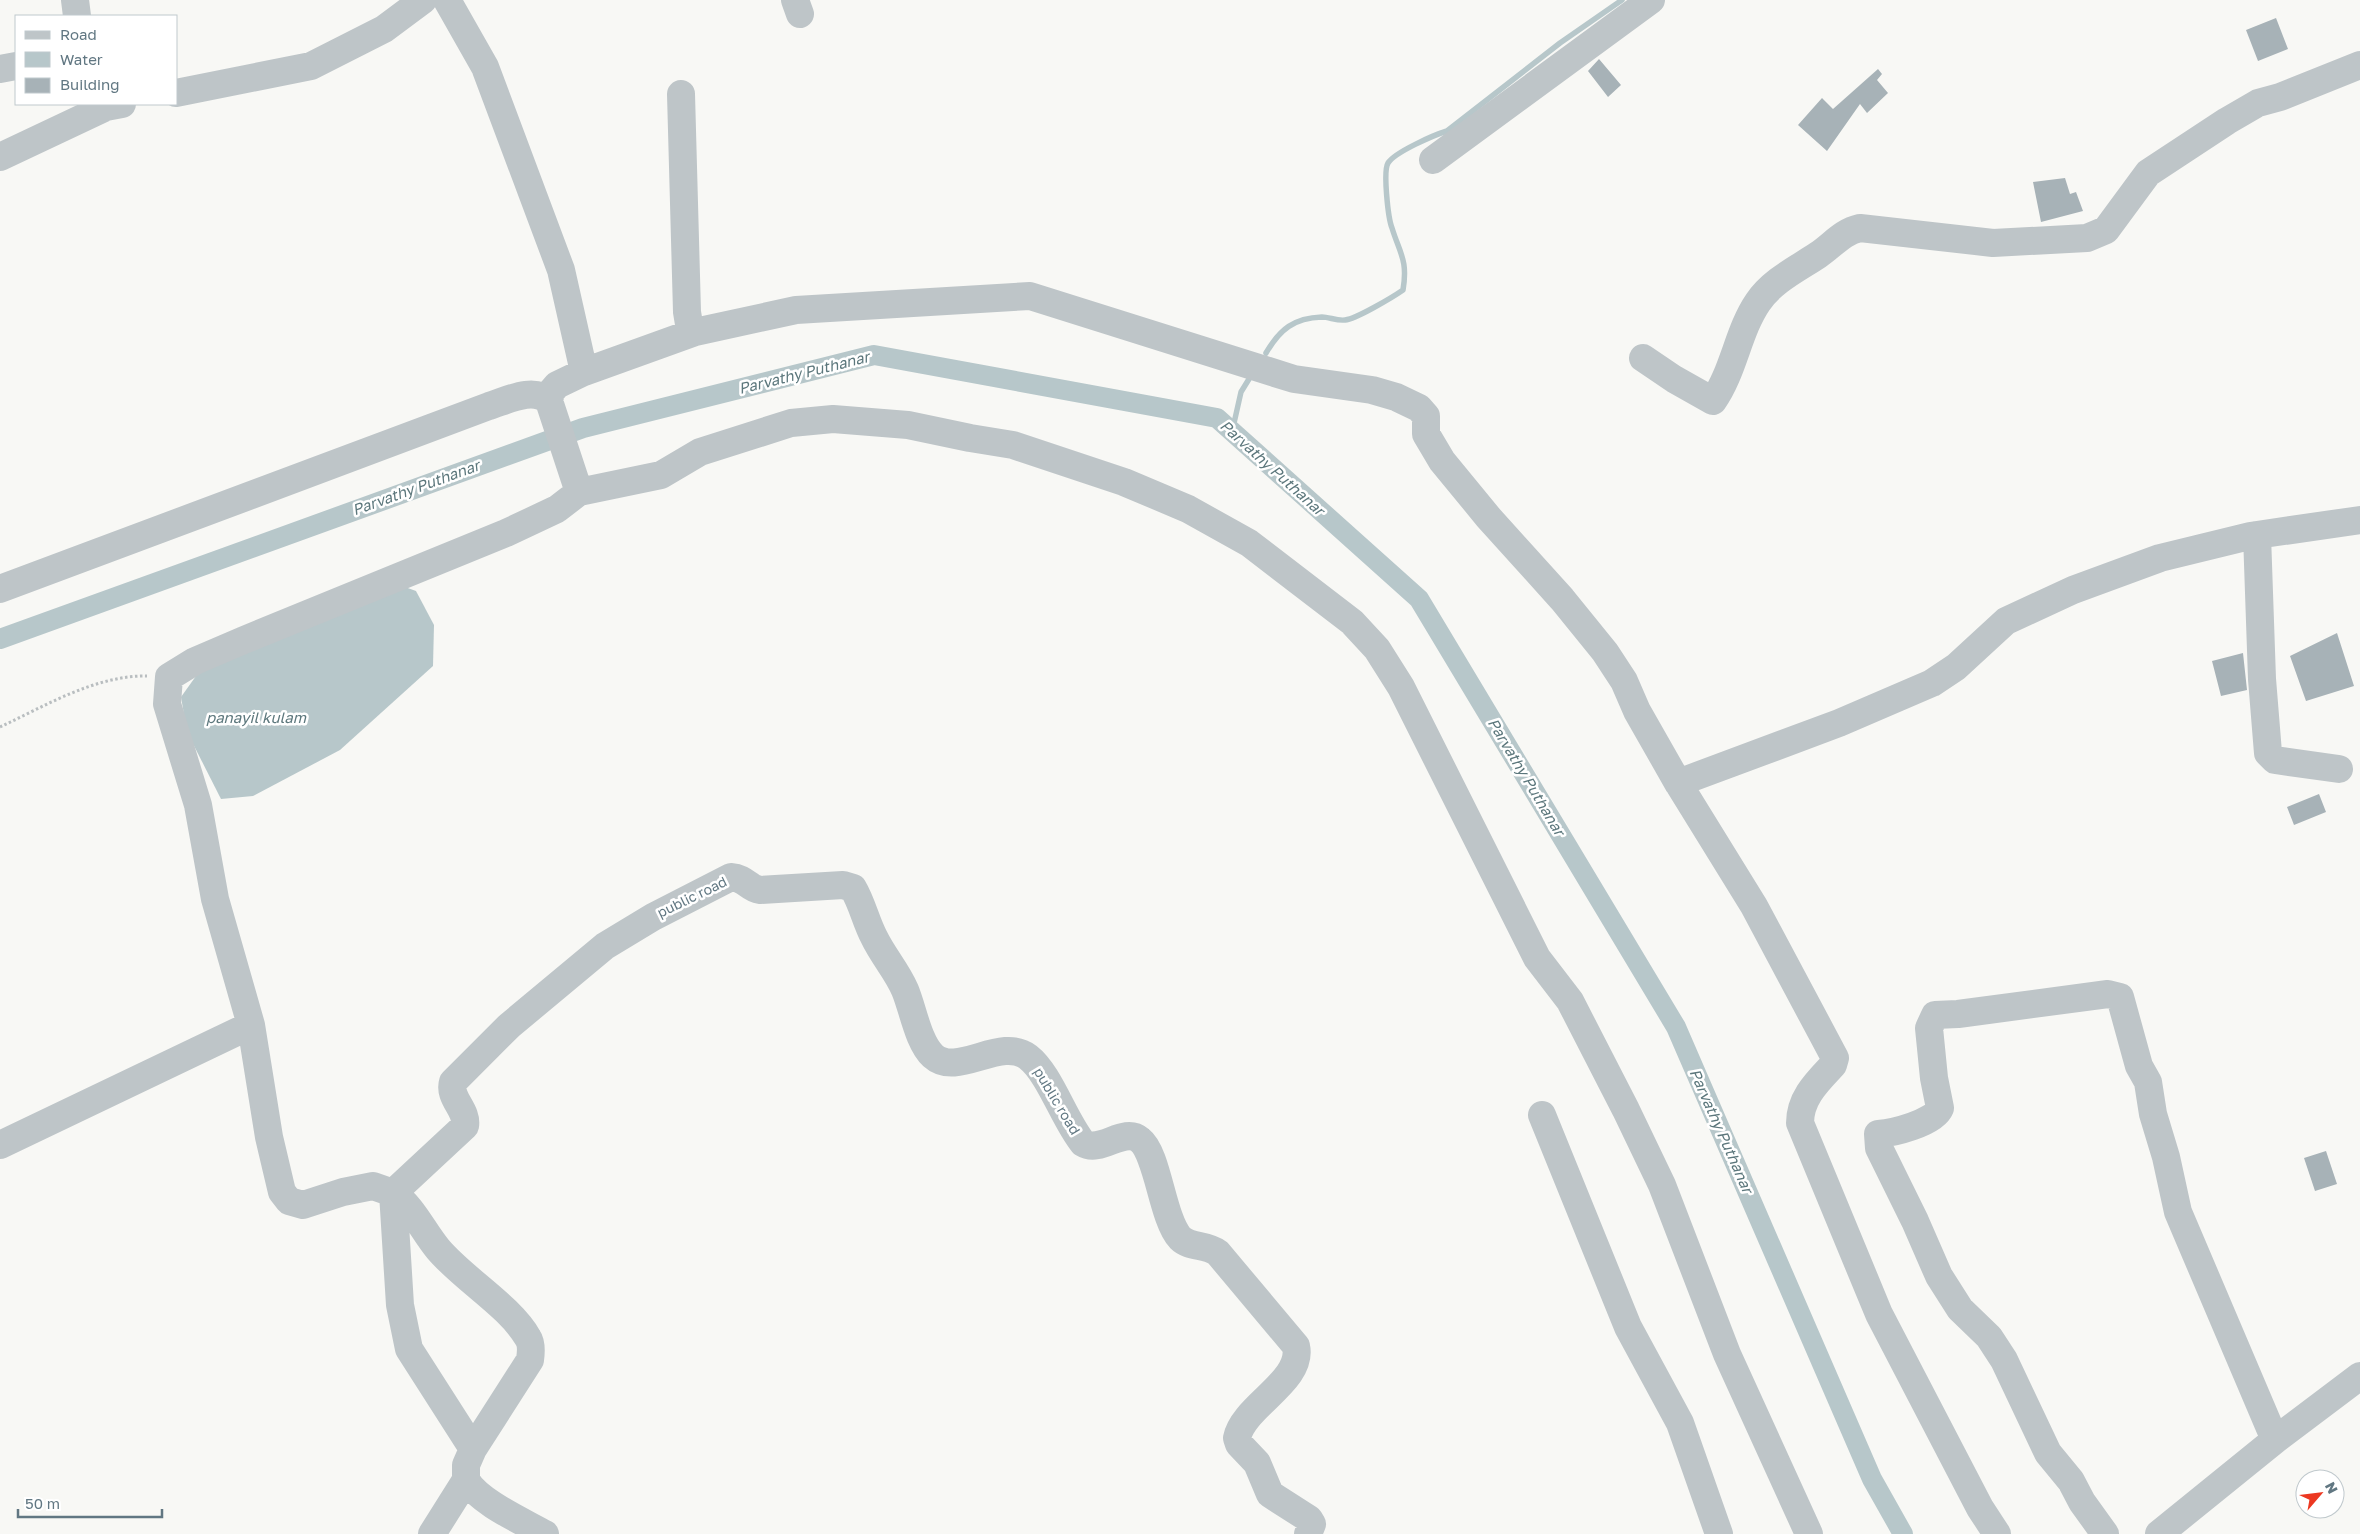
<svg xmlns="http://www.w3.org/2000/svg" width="2360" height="1534" font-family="'Golos Text',sans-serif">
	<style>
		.water { fill: #b7c7ca }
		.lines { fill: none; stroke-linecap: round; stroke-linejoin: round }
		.stream { stroke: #b7c7ca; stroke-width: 5.5 }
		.canal { stroke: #b7c7ca; stroke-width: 20 }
		.building { fill: #a7b2b7 }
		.path { stroke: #b9bec0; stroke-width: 3; stroke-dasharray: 2.5 2.5; stroke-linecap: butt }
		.minor { stroke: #bec5c8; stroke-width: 28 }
		.labels { text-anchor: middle; stroke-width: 5; stroke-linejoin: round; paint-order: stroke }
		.street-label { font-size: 14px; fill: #617782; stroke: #fff }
		.water-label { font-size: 15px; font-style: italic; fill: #5c777c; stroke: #fff }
	</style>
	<rect width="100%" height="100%" fill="#f8f8f5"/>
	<path class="water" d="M391 582 416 591 434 625 433 666 340 750 253 796 221 799 187 732 181 697 201 669Z"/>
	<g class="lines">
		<path class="stream" d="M1266 353C1280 329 1294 318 1322 317 1329 317 1337 321 1345 320 1356 319 1393 297 1403 290 1408 260 1400 254 1392 228 1388 218 1383 171 1388 163 1395 152 1434 135 1447 131L1560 43 1622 0
			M1232 432 1241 392 1249 379"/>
		<path class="canal" d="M0 639 583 428 874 355 1217 418 1419 599 1676 1027 1872 1479 1903 1534"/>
	</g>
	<path class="building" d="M2276 18 2288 49 2258 61 2246 30Z
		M1599 59 1621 85 1608 97 1588 71Z
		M1878 69 1882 74 1877 80 1888 93 1867 113 1860 104 1827 151 1798 125 1822 98 1833 109Z
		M2065 178 2070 194 2076 192 2083 211 2041 222 2033 182Z
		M2337 633 2354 686 2306 701 2290 656Z
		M2243 653 2247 690 2221 696 2212 661Z
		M2319 794 2326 812 2294 825 2287 807Z
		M2326 1151 2337 1184 2315 1191 2304 1158Z"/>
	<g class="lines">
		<path class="path" d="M0 727C45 706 96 675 147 676"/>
		<path class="minor" d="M75 0 77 16
			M447 0 485 67 561 270 584 372
			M795 0 800 14
			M0 69 16 66
			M176 93 311 66 384 29 423 0
			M681 94 687 312 689 324 695 332
			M0 157 106 107 122 104
			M1433 160 1651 0
			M1643 358 1674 379 1713 401C1734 371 1738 331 1758 302 1772 281 1797 269 1818 255 1833 245 1842 232 1860 228L1993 243 2087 238 2106 230 2148 173 2227 121 2258 103 2280 97 2360 65
			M549 401 579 492
			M2257 535 2262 679 2268 753 2275 760 2339 769
			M0 589 489 406C506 401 533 386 549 401L551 392 557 385 584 372 695 332 796 310 1030 296 1294 379 1372 390 1396 397 1419 408 1426 416V434L1442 461 1488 517 1562 599 1605 652 1624 681 1637 711 1678 783 1754 906 1826 1041 1835 1058 1833 1065C1817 1082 1800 1098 1800 1123L1879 1314 1980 1508 1997 1534
			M1678 783 1839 723 1932 683 1956 667 2006 621 2073 590 2160 558 2250 536 2360 520
			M1542 1115 1628 1327 1680 1423 1719 1534
			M0 1145 251 1025
			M473 1449 409 1349 400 1305 393 1193 373 1186 343 1192 303 1205 289 1201 282 1192 269 1137 251 1025 215 899 198 805 167 704 169 677 195 661 244 640 506 533 557 509 579 492 661 475 700 452 791 423 833 419 908 425 970 438 1013 445 1124 482 1188 509 1249 543 1352 622 1377 649 1401 687 1537 958 1570 1001 1626 1110 1662 1185 1727 1354 1809 1534
			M466 1480C479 1502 522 1521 545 1534
			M432 1534 466 1480V1465L473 1449 530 1360C531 1353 532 1344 528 1338 510 1306 463 1279 438 1249 423 1231 413 1207 393 1193L465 1126C468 1110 448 1098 453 1082L509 1026 605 946 653 917 731 877C746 878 748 888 760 890L843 885 853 888C862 903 866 922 874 937 883 956 897 971 905 990 913 1009 918 1042 933 1056 957 1078 1001 1036 1028 1057 1050 1074 1064 1120 1083 1143 1101 1154 1124 1126 1140 1140 1158 1154 1162 1218 1180 1238 1190 1248 1206 1244 1218 1253L1296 1346C1304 1381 1243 1406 1237 1438L1239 1444 1257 1463 1270 1494 1309 1519 1312 1524 1308 1534
			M2105 1534 2082 1502 2071 1481 2048 1453 2004 1360 1989 1337 1960 1309 1939 1276 1915 1221 1879 1148 1878 1134C1893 1133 1934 1123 1940 1108L1934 1078 1929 1028 1935 1015 1958 1014 2108 994 2120 997 2139 1066 2148 1082 2153 1114 2166 1157 2178 1212 2275 1440
			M2159 1534 2275 1440 2360 1376"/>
	</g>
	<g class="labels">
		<g class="street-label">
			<text transform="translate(692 897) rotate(-26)" y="5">public road</text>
			<text transform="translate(1057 1101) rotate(59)" y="5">public road</text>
		</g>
		<g class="water-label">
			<text transform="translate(804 373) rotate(-14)" y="5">Parvathy Puthanar</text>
			<text transform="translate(1272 468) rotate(42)" y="5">Parvathy Puthanar</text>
			<text transform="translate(416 488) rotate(-20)" y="5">Parvathy Puthanar</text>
			<text x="256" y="723">panayil kulam</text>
			<text transform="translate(1526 777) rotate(59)" y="5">Parvathy Puthanar</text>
			<text transform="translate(1721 1131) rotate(66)" y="5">Parvathy Puthanar</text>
		</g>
	</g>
	<rect x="15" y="15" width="162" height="90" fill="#ffffff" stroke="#c0c9cd"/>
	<rect x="25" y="31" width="25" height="8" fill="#bec5c8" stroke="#c0c9cd"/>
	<text x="60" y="40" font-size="15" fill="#617782">Road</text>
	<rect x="25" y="52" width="25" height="15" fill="#b7c7ca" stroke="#c0c9cd"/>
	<text x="60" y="65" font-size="15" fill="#617782">Water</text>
	<rect x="25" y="78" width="25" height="15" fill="#a7b2b7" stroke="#c0c9cd"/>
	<text x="60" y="90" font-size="15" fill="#617782">Building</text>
	<g transform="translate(2320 1494) rotate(62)"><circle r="24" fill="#ffffff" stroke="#c0c9cd"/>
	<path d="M0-4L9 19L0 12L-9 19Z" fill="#ec3821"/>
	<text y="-8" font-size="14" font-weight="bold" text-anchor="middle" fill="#617782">N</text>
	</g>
	<path d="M18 1509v8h144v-8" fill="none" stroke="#617782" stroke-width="2.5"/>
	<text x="25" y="1509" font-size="15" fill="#617782" stroke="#ffffff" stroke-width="4" paint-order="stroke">50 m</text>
</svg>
